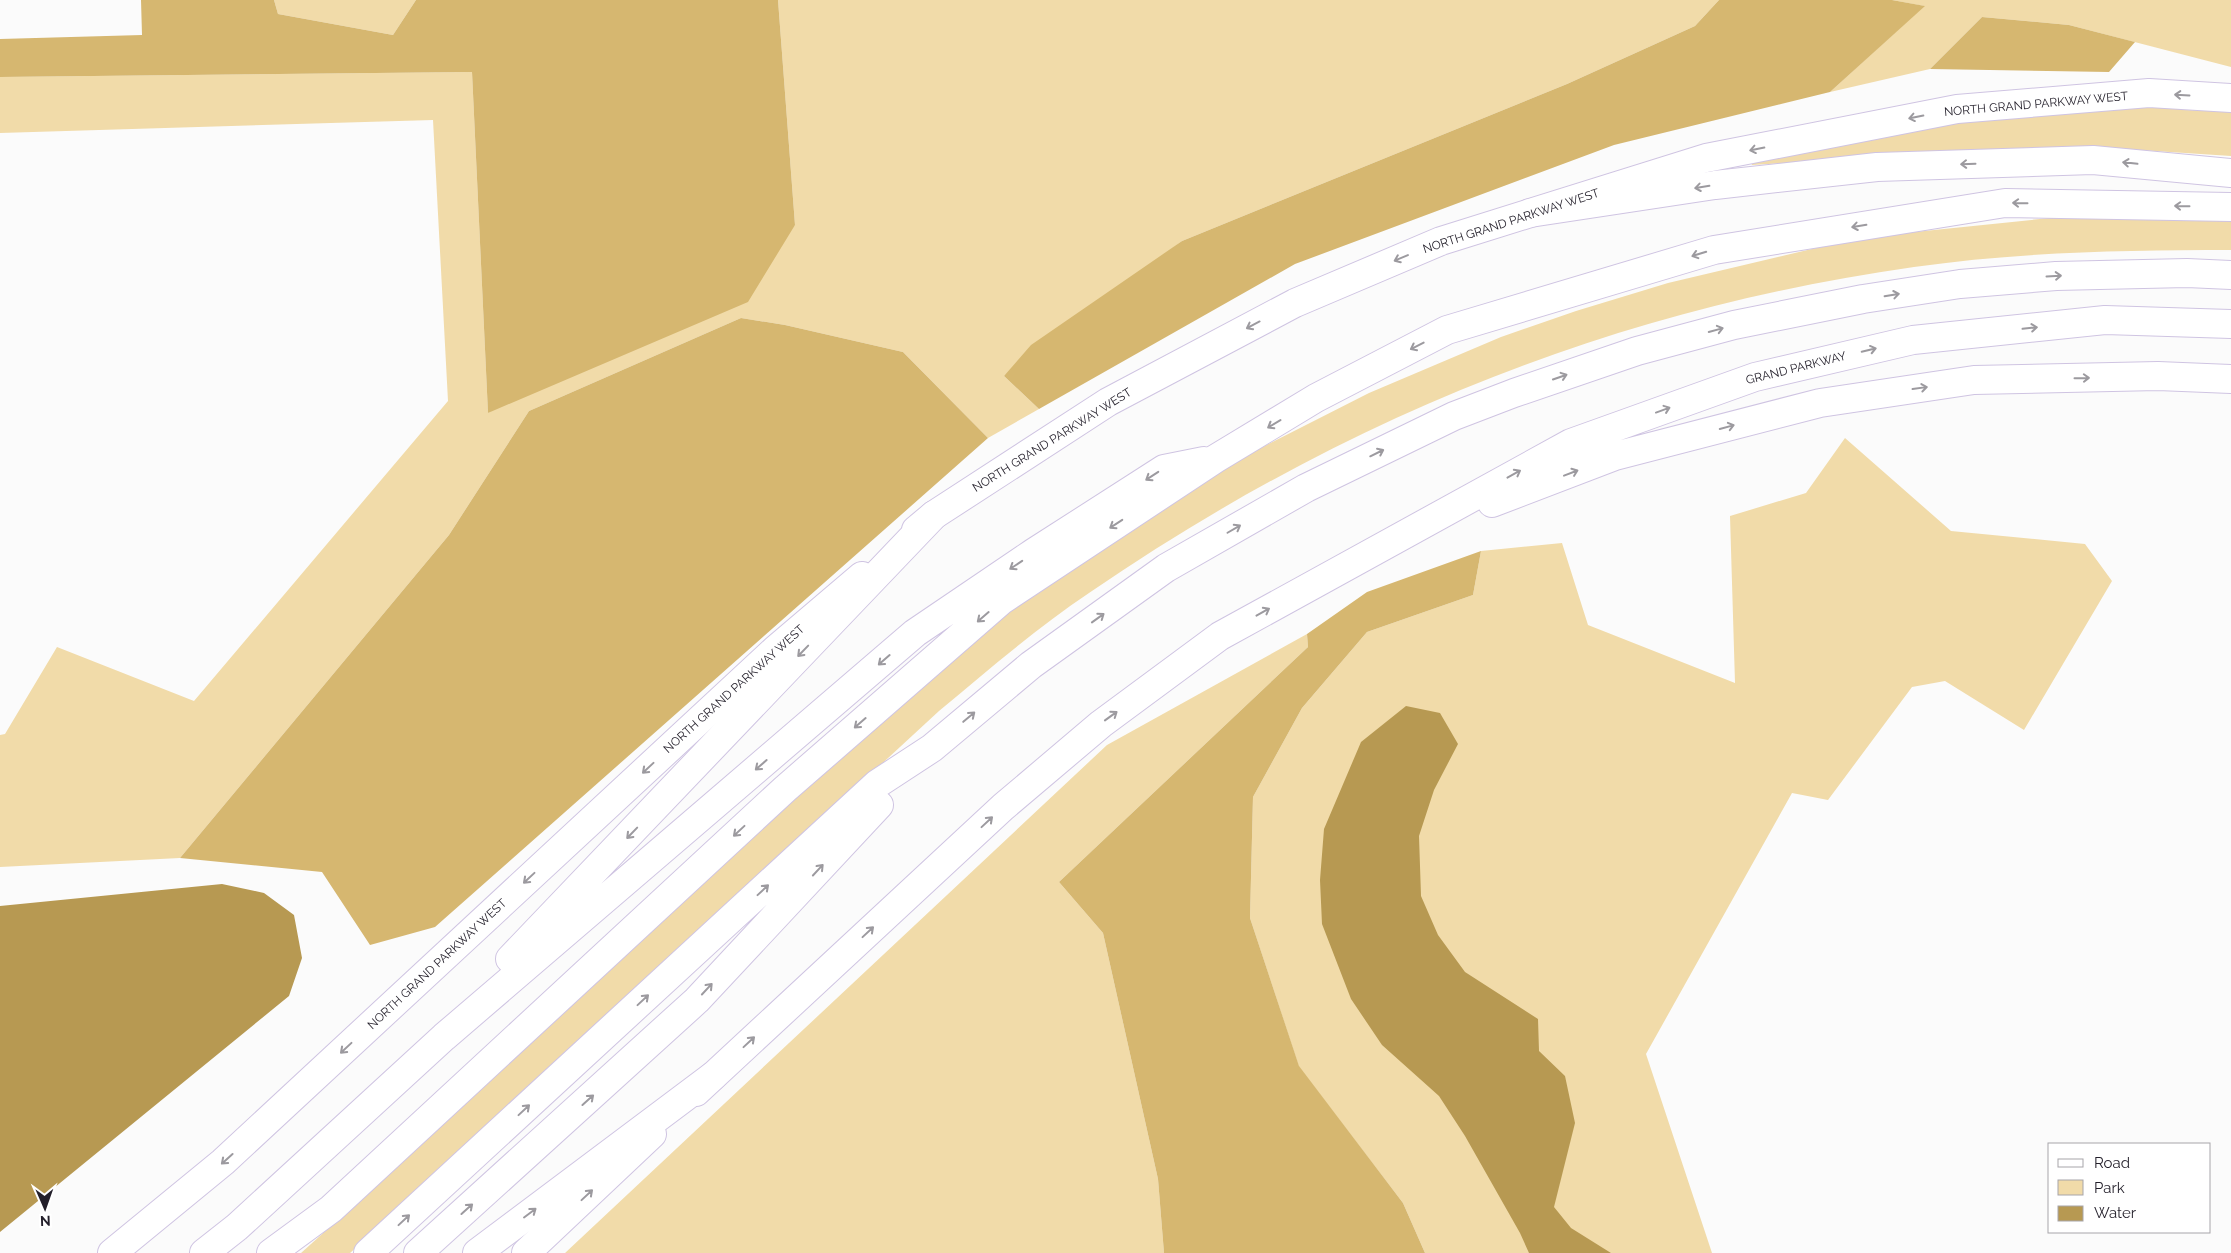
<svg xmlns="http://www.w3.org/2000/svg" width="2231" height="1253" font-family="Raleway,sans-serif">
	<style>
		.green { fill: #f1dba9 }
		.forest { fill: #d6b770 }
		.water { fill: #b79952 }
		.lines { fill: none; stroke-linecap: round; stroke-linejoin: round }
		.secondary-casing { stroke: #cfc4e2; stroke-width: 30 }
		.motorway-casing { stroke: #cfc4e2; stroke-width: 30 }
		.secondary { stroke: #fff; stroke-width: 28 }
		.motorway { stroke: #fff; stroke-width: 28 }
		.oneway { stroke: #9c9a9f }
		.labels { text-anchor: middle; stroke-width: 4.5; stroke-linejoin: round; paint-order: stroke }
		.street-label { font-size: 12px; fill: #231f2a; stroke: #fff }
	</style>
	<rect width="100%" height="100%" fill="#fbfbfb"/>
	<path class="green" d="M274 0H416L393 35 278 14Z
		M778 0H1719L1695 26 1567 84 1182 241 1004 376 1039 409 988 438 903 352 785 325 741 318 529 411 449 535 180 858 0 867V735L5 734 57 647 194 701 448 401 433 120 0 133V77L472 72 488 413 795 225Z
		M1892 0H2231V67L2069 25 1982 17 1930 69 1830 92 1924 6Z
		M2181 107 2183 110 2231 111V156L2109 148 1901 156 1752 165 1751 162 1954 123 2097 109Z
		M2126 215H2231V250C2126 250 2019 252 1914 267 1611 310 1341 420 1089 593 1037 628 988 670 939 711L406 1203 350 1253H301L400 1164 907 695 1019 603 1245 456 1369 393 1501 337 1576 311 1668 283 1816 248 1905 233 2050 218Z
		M1845 438 1951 531 2085 544 2112 581 2024 730 1945 681 1912 687 1828 800 1792 793 1646 1054 1712 1253H1425L1403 1203 1299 1067 1250 918 1253 797 1302 708 1367 632 1473 595 1481 551 1562 543 1588 625 1735 683 1730 516 1806 493Z
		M1307 634 1308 647 1059 882 1103 933 1158 1179 1164 1253H565L1107 745Z"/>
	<path class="forest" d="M141 0H274L278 14 393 35 416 0H778L795 225 748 302 488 413 472 72 0 77V39L142 35Z
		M1719 0H1892L1925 6 1830 92 1614 145 1295 264 1039 409 1004 376 1031 345 1182 241 1567 84 1695 26Z
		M1982 17 2069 25 2135 42 2109 72 1930 69Z
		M741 318 785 325 903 352 988 438 435 927 370 945 322 872 180 858 449 535 529 411Z
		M1481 551 1473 595 1367 632 1302 708 1253 797 1250 918 1299 1066 1403 1203 1425 1253H1164L1158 1179 1103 933 1059 882 1308 647 1307 634 1367 592Z"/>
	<path class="water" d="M1406 706 1440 713 1458 744 1434 790 1419 836 1421 896 1438 935 1465 972 1538 1019 1539 1051 1565 1076 1575 1123 1554 1207 1571 1228 1611 1253H1529L1520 1233 1465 1136 1439 1096 1382 1045 1351 999 1322 924 1320 880 1324 829 1361 742Z
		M222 884 264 893 294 915 302 958 289 996 0 1232V906Z"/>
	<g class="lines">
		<defs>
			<path id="secondary" d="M1492 503 1615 456 1820 403 1974 380 2158 376 2231 379
				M916 530 934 515 1108 402 1295 303 1441 241 1706 158 1957 109 2149 93 2231 98
				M696 1092 1003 807 1101 724 1220 636 1571 443 1755 377 1913 340 2105 320 2231 324
				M112 1253 223 1162 775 650 862 576
				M526 1253 652 1134"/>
			<path id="motorway" d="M1530 213 1715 185 1877 167 2093 160 2231 173
				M510 959 934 515
				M204 1253 237 1227 444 1037 915 633 1033 553 1164 469 1204 461
				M271 1253 331 1209 785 789 1002 600 1215 459 1316 398 1447 330 1714 250 2005 203 2231 207
				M368 1253 877 784 932 748 1031 665 1166 568 1306 488 1454 416 1514 393 1637 351 1734 325 1863 299 1960 284 2056 276 2187 273 2231 275
				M418 1253 697 1000 879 805
				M477 1253 713 1076"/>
		</defs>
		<use href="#secondary" class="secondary-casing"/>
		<use href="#motorway" class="motorway-casing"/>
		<use href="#secondary" class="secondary"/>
		<use href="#motorway" class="motorway"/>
	</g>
	<defs><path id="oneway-shaft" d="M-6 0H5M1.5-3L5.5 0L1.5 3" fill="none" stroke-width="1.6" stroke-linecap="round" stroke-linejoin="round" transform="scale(1.25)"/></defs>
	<g class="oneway">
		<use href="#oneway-shaft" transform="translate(2182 95) rotate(-177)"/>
		<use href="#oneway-shaft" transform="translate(1916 117) rotate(169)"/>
		<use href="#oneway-shaft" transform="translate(1757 149) rotate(169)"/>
		<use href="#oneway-shaft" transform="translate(2130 163) rotate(-174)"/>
		<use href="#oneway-shaft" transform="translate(1968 164) rotate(178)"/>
		<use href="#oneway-shaft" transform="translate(1702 187) rotate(171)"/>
		<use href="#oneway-shaft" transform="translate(2020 203) rotate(-179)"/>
		<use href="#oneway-shaft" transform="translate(2182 206) rotate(-179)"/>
		<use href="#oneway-shaft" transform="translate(1859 226) rotate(171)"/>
		<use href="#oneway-shaft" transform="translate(1699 254) rotate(163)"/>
		<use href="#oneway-shaft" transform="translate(1401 258) rotate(157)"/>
		<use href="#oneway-shaft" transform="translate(2054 276) rotate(-3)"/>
		<use href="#oneway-shaft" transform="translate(1892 295) rotate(-9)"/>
		<use href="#oneway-shaft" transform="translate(1253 325) rotate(152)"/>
		<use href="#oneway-shaft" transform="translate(2030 328) rotate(-6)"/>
		<use href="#oneway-shaft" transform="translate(1716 330) rotate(-15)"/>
		<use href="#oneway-shaft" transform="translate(1417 346) rotate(153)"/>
		<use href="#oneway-shaft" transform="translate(1869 350) rotate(-13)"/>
		<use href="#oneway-shaft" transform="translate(1560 377) rotate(-19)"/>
		<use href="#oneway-shaft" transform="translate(2082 378) rotate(-1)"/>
		<use href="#oneway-shaft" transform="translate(1920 388) rotate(-8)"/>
		<use href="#oneway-shaft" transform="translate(1663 410) rotate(-20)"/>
		<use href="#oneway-shaft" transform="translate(1274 424) rotate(149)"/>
		<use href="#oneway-shaft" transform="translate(1727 427) rotate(-15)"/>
		<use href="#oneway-shaft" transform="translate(1377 453) rotate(-26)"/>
		<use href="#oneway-shaft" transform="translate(1571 473) rotate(-21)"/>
		<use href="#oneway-shaft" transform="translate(1514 474) rotate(-29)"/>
		<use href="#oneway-shaft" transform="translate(1152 476) rotate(147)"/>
		<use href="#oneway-shaft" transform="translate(1116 524) rotate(147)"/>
		<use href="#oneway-shaft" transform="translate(1234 529) rotate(-30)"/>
		<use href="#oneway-shaft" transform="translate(1016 565) rotate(146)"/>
		<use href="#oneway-shaft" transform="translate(1263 612) rotate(-29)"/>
		<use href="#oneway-shaft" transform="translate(983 617) rotate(139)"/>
		<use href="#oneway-shaft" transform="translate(1098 618) rotate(-36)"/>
		<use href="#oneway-shaft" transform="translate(803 651) rotate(134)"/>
		<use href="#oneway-shaft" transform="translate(884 660) rotate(139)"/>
		<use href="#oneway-shaft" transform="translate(1111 716) rotate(-36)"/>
		<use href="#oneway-shaft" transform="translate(969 717) rotate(-40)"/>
		<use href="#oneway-shaft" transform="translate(860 723) rotate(139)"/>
		<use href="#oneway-shaft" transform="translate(761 765) rotate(139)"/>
		<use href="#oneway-shaft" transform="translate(648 768) rotate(137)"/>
		<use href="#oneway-shaft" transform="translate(987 822) rotate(-43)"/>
		<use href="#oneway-shaft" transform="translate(739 831) rotate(137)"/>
		<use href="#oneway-shaft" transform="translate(632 833) rotate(134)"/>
		<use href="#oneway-shaft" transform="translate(818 870) rotate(-47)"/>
		<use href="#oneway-shaft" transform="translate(529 878) rotate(137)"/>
		<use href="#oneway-shaft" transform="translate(763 890) rotate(-43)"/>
		<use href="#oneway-shaft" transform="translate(868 932) rotate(-43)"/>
		<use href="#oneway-shaft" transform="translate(707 989) rotate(-47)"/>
		<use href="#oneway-shaft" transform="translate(643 1000) rotate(-43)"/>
		<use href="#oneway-shaft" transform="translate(749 1042) rotate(-43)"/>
		<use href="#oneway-shaft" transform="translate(346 1048) rotate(137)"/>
		<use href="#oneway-shaft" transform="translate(588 1100) rotate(-42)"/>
		<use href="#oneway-shaft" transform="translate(524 1110) rotate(-43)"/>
		<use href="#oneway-shaft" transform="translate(227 1159) rotate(138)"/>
		<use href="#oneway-shaft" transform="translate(587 1195) rotate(-43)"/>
		<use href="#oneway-shaft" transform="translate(467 1209) rotate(-42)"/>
		<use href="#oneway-shaft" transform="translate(530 1213) rotate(-37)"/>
		<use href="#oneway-shaft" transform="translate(404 1220) rotate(-43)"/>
	</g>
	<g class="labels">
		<g class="street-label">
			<text transform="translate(2036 104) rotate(-5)" y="4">NORTH GRAND PARKWAY WEST</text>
			<text transform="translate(1511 221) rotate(-18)" y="4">NORTH GRAND PARKWAY WEST</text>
			<text transform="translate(1796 368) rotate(-14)" y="4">GRAND PARKWAY</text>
			<text transform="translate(1052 440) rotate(-32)" y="4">NORTH GRAND PARKWAY WEST</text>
			<text transform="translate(734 689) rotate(-42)" y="4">NORTH GRAND PARKWAY WEST</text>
			<text transform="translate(437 964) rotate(-43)" y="4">NORTH GRAND PARKWAY WEST</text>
		</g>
	</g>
	<rect x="2048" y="1143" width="162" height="90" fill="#ffffff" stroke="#a7a5aa"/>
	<rect x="2058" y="1159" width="25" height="8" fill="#ffffff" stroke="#a7a5aa"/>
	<text x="2094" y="1168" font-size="15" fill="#231f2a">Road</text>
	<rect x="2058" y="1180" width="25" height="15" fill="#f1dba9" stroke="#a7a5aa"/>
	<text x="2094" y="1193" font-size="15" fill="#231f2a">Park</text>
	<rect x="2058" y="1206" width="25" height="15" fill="#b79952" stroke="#a7a5aa"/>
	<text x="2094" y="1218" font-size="15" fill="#231f2a">Water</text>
	<g transform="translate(45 1208) rotate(178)" stroke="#ffffff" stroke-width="4" paint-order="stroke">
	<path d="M0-4L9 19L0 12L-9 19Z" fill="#231f2a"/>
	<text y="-8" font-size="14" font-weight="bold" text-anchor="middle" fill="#231f2a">N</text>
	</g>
</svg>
